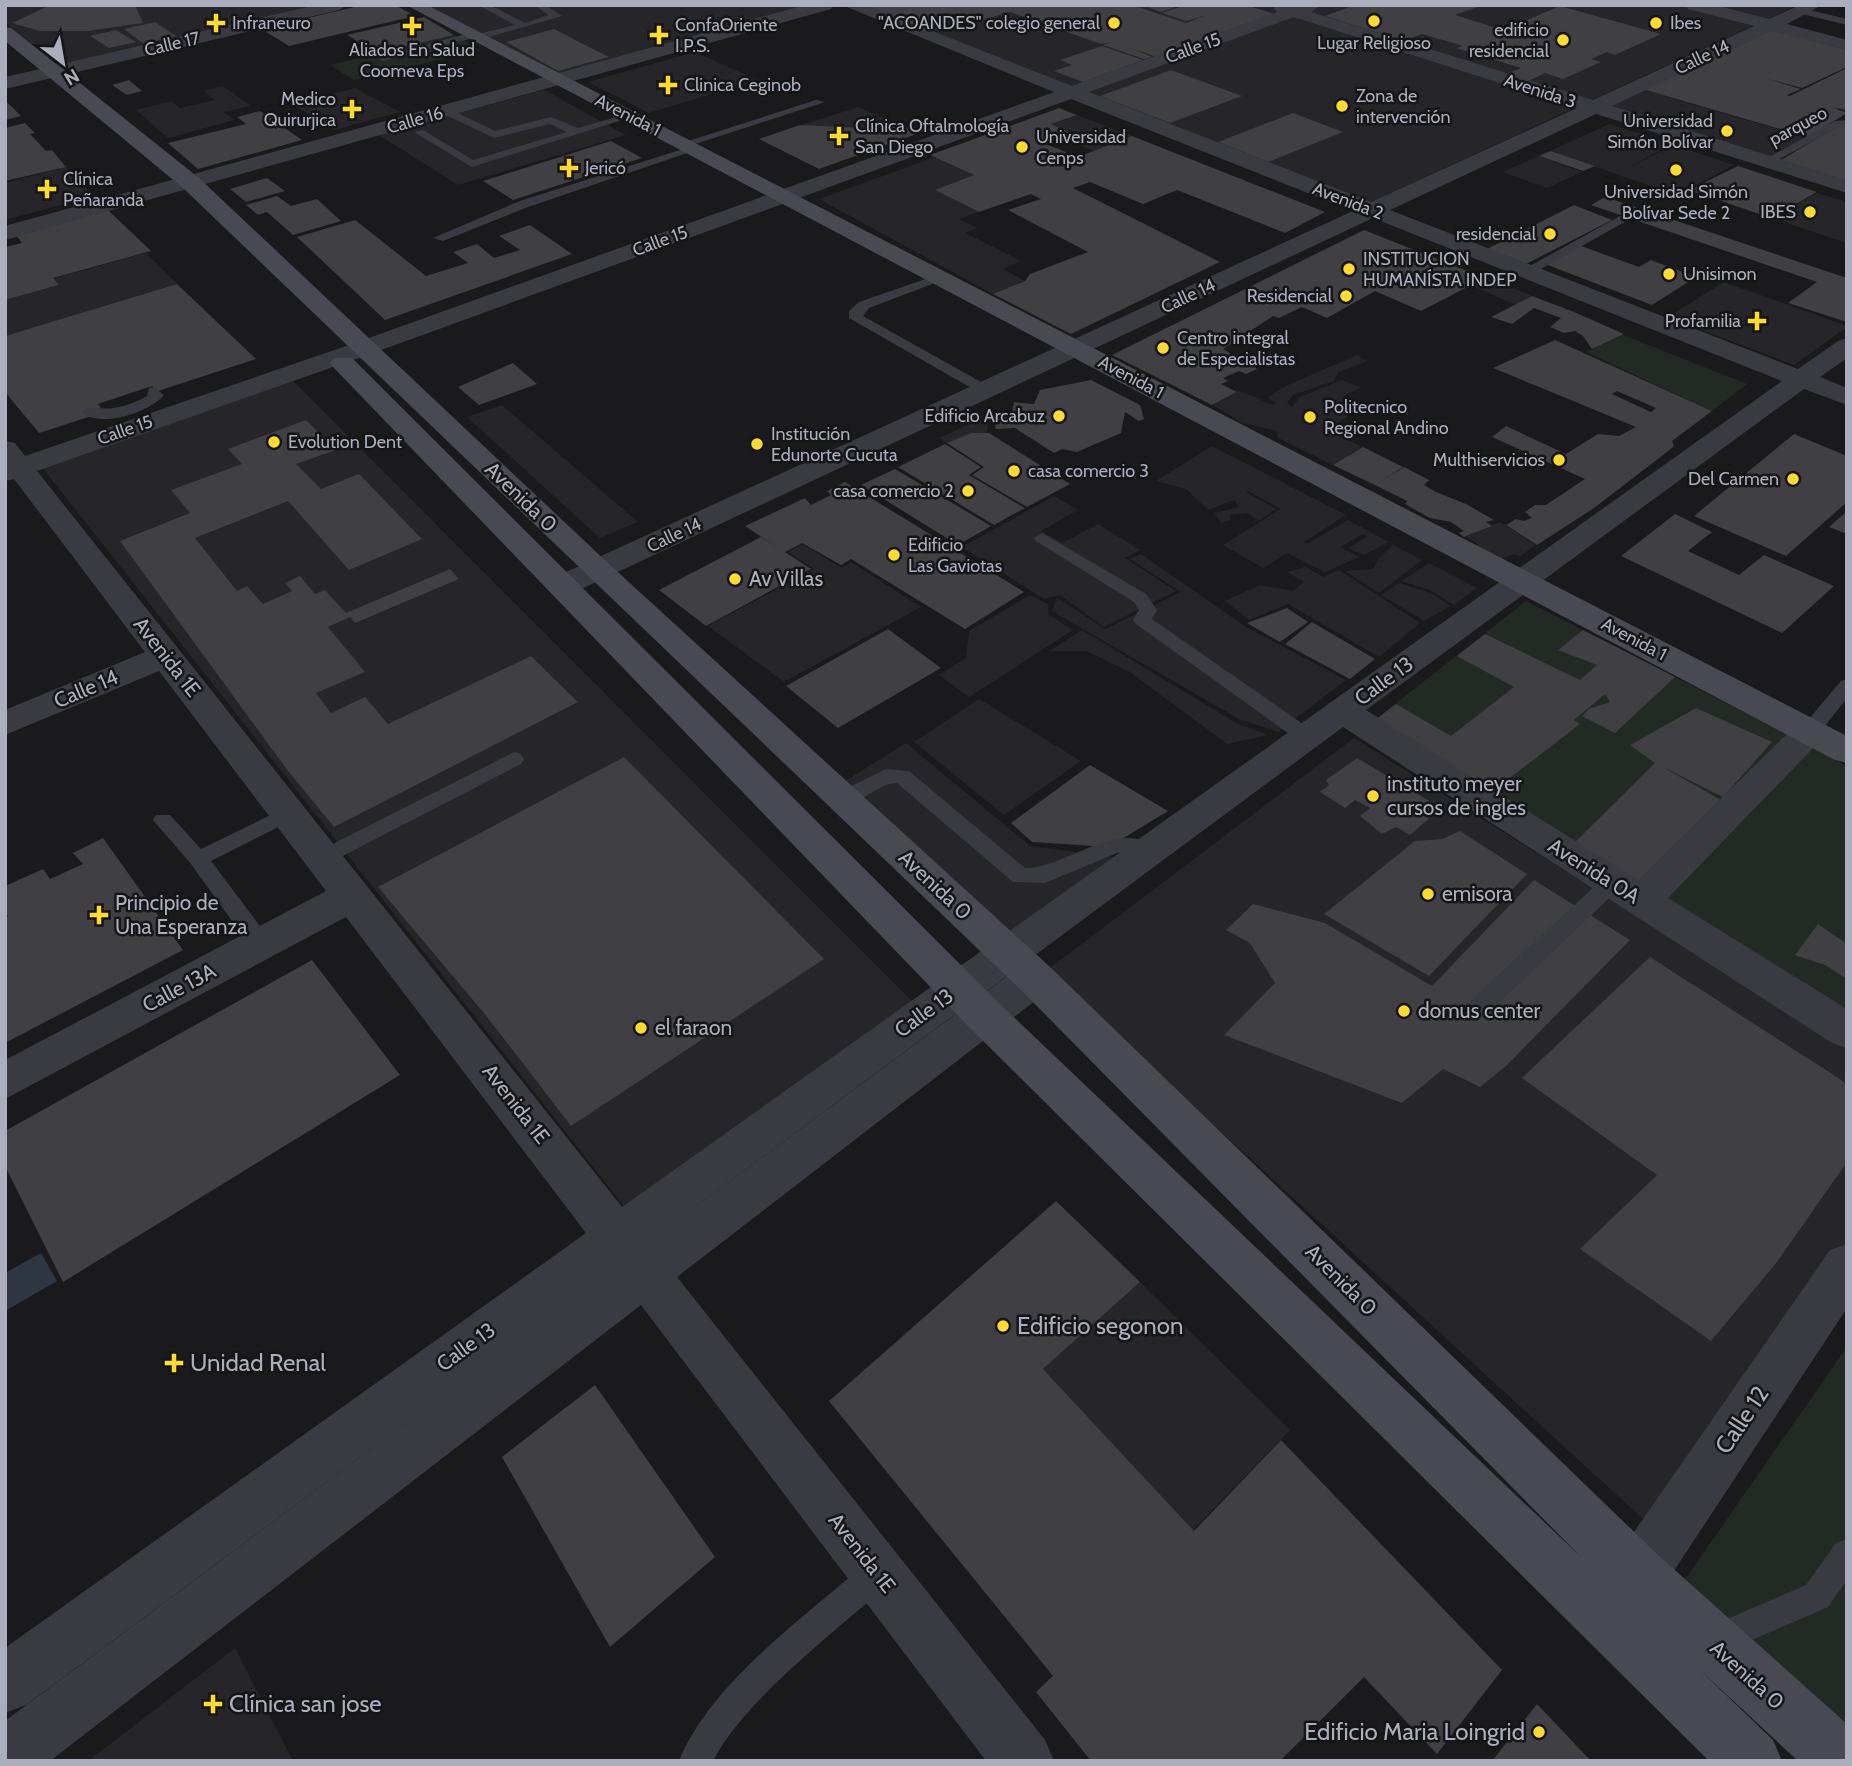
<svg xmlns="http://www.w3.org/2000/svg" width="1852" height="1766" font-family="Cabin,sans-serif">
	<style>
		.built { fill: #262529 }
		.green { fill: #212b24 }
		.water { fill: #2e3642 }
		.building { fill: #3f3f44; fill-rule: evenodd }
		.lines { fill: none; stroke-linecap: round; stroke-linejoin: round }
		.lane { fill: #3a3a42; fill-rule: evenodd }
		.street { fill: #3a3a42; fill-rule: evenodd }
		.secondary { fill: #484952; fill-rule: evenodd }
		.poi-dot { fill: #ffdb2f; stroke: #151517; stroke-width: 2.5 }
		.labels { text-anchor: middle; stroke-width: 5; stroke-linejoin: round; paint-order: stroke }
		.far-poi-label { font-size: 18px; fill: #abaebd; stroke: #151517; text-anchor: start }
		.far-street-label { font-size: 18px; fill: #abaebd; stroke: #151517 }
		.street-label { font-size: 21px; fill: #abaebd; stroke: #151517 }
		.poi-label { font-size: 21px; fill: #abaebd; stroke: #151517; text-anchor: start }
		.near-poi-label { font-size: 24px; fill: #abaebd; stroke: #151517; text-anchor: start }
		.near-street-label { font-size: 24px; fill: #abaebd; stroke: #151517 }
	</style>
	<rect width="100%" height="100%" fill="#1a1a1c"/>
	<path class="built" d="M5 5H333L54 71 5 21Z
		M425 5H809L557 76Z
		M852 5H1798L1360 207Z
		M695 52 758 80 649 113 588 82Z
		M223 86 251 106 223 112 235 120 168 138 136 110 171 101 180 108 215 100 203 91Z
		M355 88 400 112 335 130 292 104Z
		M1641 89 1807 138 1764 160 1600 109Z
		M544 90 626 135 458 185 379 135Z
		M858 107 919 133 819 169 759 139Z
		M1077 115 1132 136 1094 151 1061 138 1072 133 1051 124Z
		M1609 124 1672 144 1624 170 1674 145 1734 165 1677 195 1550 151Z
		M1538 156 1582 172 1547 188 1503 172Z
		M935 157 974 175 936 190 979 212 959 219 977 228 965 233 1021 261 1003 269 1025 281 993 294 819 199Z
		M66 167 94 196 5 220V183Z
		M1817 193 1847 202V243L1772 218Z
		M146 253 177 284 5 336V300L57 286 52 279Z
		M1485 278 1531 295 1517 305 1471 286Z
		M1724 282 1847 326V327L1794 365 1668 317Z
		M1357 355 1367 361 1339 372 1334 381 1293 395 1287 403 1292 407 1300 397 1342 380 1360 387 1342 398 1363 408 1326 429 1362 447 1333 465 1278 438 1276 431 1241 422 1213 405 1239 391 1263 400 1251 406 1263 401 1272 405 1277 403 1267 398 1286 386Z
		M290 378 913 1002 624 1206 42 467Z
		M502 405 638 522 600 538 467 417Z
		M989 415 983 465 939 438Z
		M1212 446 1346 515 1304 542 1307 544 1348 520 1389 542 1364 555 1348 548 1367 537 1363 534 1340 547 1359 557 1325 572 1287 553 1263 568 1223 545 1281 509 1248 491 1255 487 1246 492 1276 509 1258 521 1248 513 1229 515 1231 520 1221 523 1214 513 1239 507 1234 500 1208 510 1186 489 1156 481Z
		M1054 496 1078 510 1041 531 1062 543 1098 524 1140 550 1125 558 1176 591 1104 627 1060 595 1044 599 962 547Z
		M1500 522 1536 545 1520 556 1515 554 1500 559 1475 548 1478 545 1466 537Z
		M802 544 842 568 851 562 921 607 784 682 708 626 814 569 788 552Z
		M1393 545 1422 560 1379 593 1345 571 1373 569 1379 558Z
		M1141 554 1246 627 1346 680 1278 732 1239 719 1052 611 1057 598 1105 629 1181 592 1130 559Z
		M1429 563 1477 588 1454 605 1430 590 1401 581Z
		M1306 567 1323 577 1339 570 1420 623 1379 657 1288 604 1249 620 1225 601 1260 585 1293 591 1304 582 1287 572Z
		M1399 583 1431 593 1451 606 1424 621 1381 595Z
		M1030 595 1048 604V614L1073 630 969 697 939 675 966 658 969 631Z
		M1082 630 1238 724 1268 735 1227 744 1130 672 1086 651H1050Z
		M979 699 1081 761 1004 815 914 742Z
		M1354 738 1847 1048V1257L1644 1520 1046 971Z
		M906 743 1030 846 1133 860 1017 943 837 786Z
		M1140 1282 1290 1430 1193 1530 1043 1369Z
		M235 1648 293 1761H88Z"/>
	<path class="green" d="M454 35 480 50 354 80 330 65Z
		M1623 335 1747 384 1712 411 1586 352Z
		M1526 601 1787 734 1632 891 1371 723Z
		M1809 746 1847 766V1017L1660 898Z
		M1847 1347V1742L1679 1588Z"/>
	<path class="water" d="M41 1253 57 1281 5 1311V1273Z"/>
	<path class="building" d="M50 5H135L143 23 87 31H40L12 23Z
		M363 5H395L415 16 289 46 261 29Z
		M864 5H1132L1186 23 1207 15 1186 21 1162 13 1185 5H1246L1274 14 1156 57 1131 48 1152 57 1144 59 1103 45 1111 42 1101 44 1010 12 980 21 953 14 914 27Z
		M1142 5H1179V6L1161 12Z
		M1355 5H1483L1455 15 1503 30 1560 6 1661 34 1615 55 1607 52 1591 59 1601 62 1563 79 1545 73 1528 81 1506 74 1521 68 1456 48 1463 46 1422 34 1404 41 1325 16Z
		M424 17 454 35 377 53 347 35Z
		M155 22 176 36 144 44 124 29Z
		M1766 28 1847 50V67L1802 88 1764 78 1801 89 1787 95 1790 96 1847 68V110L1834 108 1847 113 1808 137 1642 89Z
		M554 29 579 42 609 57 558 71 506 42Z
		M116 30 136 42 109 48 90 36Z
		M1102 46 1143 60 1083 82 1054 71 1072 65 1060 60Z
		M1171 70 1242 96 1170 123 1100 96Z
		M129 80 142 91 127 95 112 85Z
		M5 101 11 106 21 116 5 120Z
		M1059 108 1077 115 1051 124 1073 134 1046 144 1078 157 1132 136 1325 212 1285 233 1177 190 1143 204 1090 182 1073 188 1220 262 1071 334 993 294 1025 281 1030 274 1088 252 1008 210 1041 199 1031 194 979 212 935 190 974 175 930 155Z
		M260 111 302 140 198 169 168 143 246 124 237 117Z
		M1293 113 1343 132 1268 162 1218 142Z
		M888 120 919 133 819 169 759 139 800 125 862 128Z
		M25 123 35 133 30 134 46 151 52 150 66 167 5 181V128Z
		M1840 125 1847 127V186L1774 164Z
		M611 141 642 158 513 200 483 181Z
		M1550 151 1595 166 1583 171 1539 156Z
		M1738 166 1817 192 1771 218 1689 190Z
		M267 178 285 191 246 202 230 189Z
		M277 196 291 206 317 199 341 221 293 235 267 212 258 215 246 205Z
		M1605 197 1847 278V322L1788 303 1817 282 1591 205Z
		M1574 205 1612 220 1526 264 1487 249Z
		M108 210 151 251 53 278 59 285 5 300V247L22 243 16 235Z
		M355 220 426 276 468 263 453 252 477 244 494 258 520 250 499 236 530 225 572 254 385 320 297 237Z
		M1364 230 1485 278 1421 311 1375 291 1327 318 1302 307 1279 318 1273 316 1223 349 1257 369 1246 374 1239 371 1223 378 1228 381 1221 384 1237 392 1212 405 1112 355Z
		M1581 246 1639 267 1651 260 1696 277 1652 305 1545 264Z
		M177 284 256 359 158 391 152 386 98 404 104 412 39 433 5 392V336Z
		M1532 296 1574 312 1624 334 1592 349 1583 336 1575 331 1564 333 1550 327 1561 318 1534 308 1512 324 1491 317Z
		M1555 340 1712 411 1672 441 1674 446 1667 452 1594 508 1537 545 1506 525 1516 519 1524 521 1532 518 1525 512 1535 505H1546L1585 479 1492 437 1506 426 1566 454 1598 434 1619 436 1636 427 1493 368ZM1617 391 1656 408 1651 412 1612 394Z
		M513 363 537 384 479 405 458 387Z
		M1091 380 1140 405 1144 419 1139 421 1125 412 1121 433 1077 452 1062 449 1054 453 1015 428 996 429 992 413 1012 412 1014 402 1034 404 1040 390Z
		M306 420 336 450 296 464 321 489 359 474 422 539 349 570 288 501 195 538 237 591 247 586 263 604 292 591 285 583 300 576 315 594 325 590 346 613 450 569 459 579 355 623 350 617 328 627 365 672 316 693 331 713 365 697 388 724 531 656 578 702 334 827 288 771 120 541 190 513 171 490 242 464 228 449Z
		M971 433H989L1070 484 1027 507 972 475 984 467 947 443Z
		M1794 434 1847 456V502L1786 556 1694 516Z
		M945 444 981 467 969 475 1025 508 994 525 898 467Z
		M1363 447 1403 467 1375 485 1333 465Z
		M1404 467 1429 480 1424 485 1436 492 1466 504 1494 520 1486 522 1492 526 1464 537 1459 533 1464 531 1451 522 1430 518 1405 504 1407 501 1375 485Z
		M895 469 991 526 958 545 861 485Z
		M845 482 1024 592 965 629 851 559 841 565 802 543 785 552 811 569 706 626 659 590 761 537 778 548 745 526 805 498 811 505 831 495 827 491Z
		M1847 511V534L1829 527Z
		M1675 514 1712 532 1688 551 1739 575 1764 555 1834 586 1782 633 1621 556Z
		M1287 608 1308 622 1280 642 1247 623Z
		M1312 622 1375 659 1350 679 1285 644Z
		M888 629 941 668 838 728 786 686Z
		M1583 630 1675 677 1615 733 1582 716 1589 709 1610 702 1605 694 1574 720 1580 724 1485 797 1371 723 1396 704 1451 736 1514 687 1457 656 1485 634 1580 680 1597 665 1558 650Z
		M1696 708 1772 742 1723 797 1661 766 1721 800 1632 891 1567 850 1655 763 1630 745Z
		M624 757 824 959 571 1126 488 1018 378 887Z
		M1357 758 1441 808 1410 835 1396 827 1382 834 1360 816 1370 808 1355 800 1345 808 1320 792 1329 785 1326 780Z
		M1090 765 1168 811 1109 847 1032 842 1011 823Z
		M1460 831 1527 874 1429 976 1324 914 1415 841 1442 839Z
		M103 838 183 950 5 1043V918L8 916 5 911V886L43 869 50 879 83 864 73 853Z
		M1534 880 1630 940 1506 1066 1480 1087 1443 1069 1402 1103 1224 1035 1275 983 1250 943 1226 930 1253 904 1325 923 1432 986Z
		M1818 924 1847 944V979L1825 965 1795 955Z
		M1650 957 1843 1081 1847 1087V1162L1777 1262 1711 1341 1580 1249 1657 1175 1522 1078Z
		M312 960 400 1075 63 1282 5 1166V1131Z
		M1056 1201 1140 1282 1043 1369 1194 1531 1281 1440 1502 1670 1437 1754 1364 1677 1280 1761H1091L1036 1692 1053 1676 829 1401Z
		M595 1385 715 1557 610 1647 502 1457Z
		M1537 1704 1591 1761H1492Z"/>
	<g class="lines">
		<path class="lane" d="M478 5H490L525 23 549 15 534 5H545L562 16 478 40 474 38 383 61 378 58 474 32 478 34 515 25Z
			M1801 8 1847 19V25L1798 13Z
			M816 100 825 102 689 146 679 144Z
			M442 109H450L495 131 551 117 578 128 630 113 635 116 472 167 414 132 423 130 473 160 567 132 550 124 494 138 442 113Z
			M1847 120V126H1841L1770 164 1760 162 1835 121Z
			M689 147 699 149 528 207 443 241 433 238 520 201Z
			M1620 216 1630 219 1532 274 1521 271Z
			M937 275 948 278 869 308 863 316 990 387V393H980L849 318V311L859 302Z
			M154 387 164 395C150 412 100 429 82 412 89 405 104 410 114 408 126 406 137 402 147 396L149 388Z
			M1042 533 1146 594 1157 610 1152 619 1313 731 1316 736 1313 741H1299L1136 624 1133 620 1139 610 1134 602 1036 541 1034 538Z
			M1847 679V698L1817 736H1803L1801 731 1803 726 1841 681Z
			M514 752 521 754 524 759 521 764 331 862H317L314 857 317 852Z
			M886 769 909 771 1025 868C1061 871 1131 810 1155 854L1152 859 1145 862 1123 852 1117 853 1045 883 1013 882 897 783C876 783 857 810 835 804L832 799 835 794Z
			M289 806 299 813 296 818 211 861 269 938 272 944 269 950 261 953 253 950 191 864 153 820 156 815H170L201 849Z
			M1612 875 1619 877 1622 883 1619 889 1489 1012 1481 1014 1473 1012 1470 1005 1473 998 1605 877Z
			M1847 1539V1580L1828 1607 1715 1656 1704 1651 1699 1640 1704 1629 1806 1585 1836 1543Z
			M878 1558 889 1562 893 1573 889 1584C837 1630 744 1700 713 1761H679C711 1682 804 1618 867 1562Z"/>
		<path class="street" d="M316 5H347L339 10 5 89V77Z
			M805 5H833L831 9 5 240V226Z
			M842 5H866L1072 86 1277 12 1274 8 1275 5H1321L1311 12 1593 100 1754 26 1688 9 1686 5H1715L1769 19 1800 5H1822L1787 24 1847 40V50L1772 31 1612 106 1847 180V193L1596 114 1390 210 1798 369 1838 341 1847 338V358L1820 377 1847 388V405L1804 389 1366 710 1638 880 1798 723 1810 719 1822 723 1827 731 1822 739 1668 898 1847 1009V1048L1832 1043 1343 727 649 1241 1021 966 1035 962 1049 966 1055 978 1049 990 677 1277 1045 1740 1054 1761H986L641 1305 50 1761H5V1721L613 1269 26 1705 5 1713V1648L586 1233 346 917 5 1099V1060L326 891 159 671 5 735V710L145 652 14 479 5 481V441L15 443 25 456 355 343 1054 92ZM1294 17 1577 108 1371 202 1089 92ZM1071 99 1353 211 551 579 546 586 551 593 562 596 573 593 1373 218 1782 381 622 1207 37 471 373 353Z
			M1847 1244V1308L1658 1595 1638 1603 1618 1595 1610 1575 1618 1555 1830 1250Z"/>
		<path class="secondary" d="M406 5H427L1847 736V763L1835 760Z
			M5 27 11 28 199 178 609 564 1049 966 1658 1555 1847 1724V1761H1798L1698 1668 1773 1740 1782 1761H1709L969 1027 334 368 330 363 334 358H352L999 1003 1581 1557 1021 990 183 188 5 41Z"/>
	</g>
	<g class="poi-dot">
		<circle cx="1374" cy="21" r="7"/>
		<path d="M212.5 12.5h7v7h7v7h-7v7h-7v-7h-7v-7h7z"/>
		<circle cx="1114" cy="23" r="7"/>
		<circle cx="1656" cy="23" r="7"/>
		<path d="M408.5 15.5h7v7h7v7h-7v7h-7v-7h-7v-7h7z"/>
		<path d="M655.5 24.5h7v7h7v7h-7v7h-7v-7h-7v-7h7z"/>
		<circle cx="1563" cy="40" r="7"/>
		<path d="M664.5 74.5h7v7h7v7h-7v7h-7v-7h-7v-7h7z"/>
		<circle cx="1342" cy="106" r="7"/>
		<path d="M348.5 98.5h7v7h7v7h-7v7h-7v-7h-7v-7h7z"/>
		<circle cx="1727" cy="131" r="7"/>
		<path d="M835.5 125.5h7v7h7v7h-7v7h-7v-7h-7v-7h7z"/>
		<circle cx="1022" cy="147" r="7"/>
		<path d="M565.5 157.5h7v7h7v7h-7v7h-7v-7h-7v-7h7z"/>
		<circle cx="1676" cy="170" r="7"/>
		<path d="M43.5 178.5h7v7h7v7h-7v7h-7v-7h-7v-7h7z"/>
		<circle cx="1810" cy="212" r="7"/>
		<circle cx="1550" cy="234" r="7"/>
		<circle cx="1349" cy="269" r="7"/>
		<circle cx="1669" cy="274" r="7"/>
		<circle cx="1346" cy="296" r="7"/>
		<path d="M1753.5 310.5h7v7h7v7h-7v7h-7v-7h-7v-7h7z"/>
		<circle cx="1163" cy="348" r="7"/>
		<circle cx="1059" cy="416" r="7"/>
		<circle cx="1310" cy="417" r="7"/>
		<circle cx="274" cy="442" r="7"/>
		<circle cx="757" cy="444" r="7"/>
		<circle cx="1559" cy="460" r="7"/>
		<circle cx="1014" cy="471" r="7"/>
		<circle cx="1793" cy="479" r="7"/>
		<circle cx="968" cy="491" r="7"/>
		<circle cx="894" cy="555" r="7"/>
		<circle cx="735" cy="579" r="7"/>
		<circle cx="1373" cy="796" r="7"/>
		<circle cx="1428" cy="894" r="7"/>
		<path d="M95.5 904.5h7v7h7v7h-7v7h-7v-7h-7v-7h7z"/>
		<circle cx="1404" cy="1011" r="7"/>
		<circle cx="641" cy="1028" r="7"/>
		<circle cx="1003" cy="1326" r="7"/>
		<path d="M170.5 1352.5h7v7h7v7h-7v7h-7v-7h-7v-7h7z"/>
		<path d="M209.5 1693.5h7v7h7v7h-7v7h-7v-7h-7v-7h7z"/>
		<circle cx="1539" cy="1732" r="7"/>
	</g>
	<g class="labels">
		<g class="far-poi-label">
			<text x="232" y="29">Infraneuro</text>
			<text x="1100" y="29" text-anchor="end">"ACOANDES" colegio general</text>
			<text x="1670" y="29">Ibes</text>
			<text x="675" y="31">ConfaOriente<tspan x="675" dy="21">I.P.S.</tspan></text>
			<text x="1549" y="36" text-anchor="end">edificio<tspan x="1549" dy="21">residencial</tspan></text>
			<text x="1374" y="49" text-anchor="middle">Lugar Religioso</text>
			<text x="412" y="56" text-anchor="middle">Aliados En Salud<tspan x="412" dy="21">Coomeva Eps</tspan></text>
			<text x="684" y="91">Clinica Ceginob</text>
			<text x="1356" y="102">Zona de<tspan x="1356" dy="21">intervención</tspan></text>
			<text x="336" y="105" text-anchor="end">Medico<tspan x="336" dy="21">Quirurjica</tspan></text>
			<text x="1713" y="127" text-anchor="end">Universidad<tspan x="1713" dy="21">Simón Bolívar</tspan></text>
			<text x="855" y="132">Clínica Oftalmología<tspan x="855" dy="21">San Diego</tspan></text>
			<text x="1036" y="143">Universidad<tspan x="1036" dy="21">Cenps</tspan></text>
			<text x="585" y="174">Jericó</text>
			<text x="63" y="185">Clínica<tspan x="63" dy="21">Peñaranda</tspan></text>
			<text x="1676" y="198" text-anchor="middle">Universidad Simón<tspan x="1676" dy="21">Bolívar Sede 2</tspan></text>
			<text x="1796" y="218" text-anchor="end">IBES</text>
			<text x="1536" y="240" text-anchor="end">residencial</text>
			<text x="1363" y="265">INSTITUCION<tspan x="1363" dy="21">HUMANÍSTA INDEP</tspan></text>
			<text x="1683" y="280">Unisimon</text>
			<text x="1332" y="302" text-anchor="end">Residencial</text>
			<text x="1741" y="327" text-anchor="end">Profamilia</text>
			<text x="1177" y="344">Centro integral<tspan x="1177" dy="21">de Especialistas</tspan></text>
			<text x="1324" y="413">Politecnico<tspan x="1324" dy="21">Regional Andino</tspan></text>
			<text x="1045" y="422" text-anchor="end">Edificio Arcabuz</text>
			<text x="771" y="440">Institución<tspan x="771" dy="21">Edunorte Cucuta</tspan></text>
			<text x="288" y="448">Evolution Dent</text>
			<text x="1545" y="466" text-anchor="end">Multhiservicios</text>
			<text x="1028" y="477">casa comercio 3</text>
			<text x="1779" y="485" text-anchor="end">Del Carmen</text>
			<text x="954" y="497" text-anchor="end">casa comercio 2</text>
			<text x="908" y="551">Edificio<tspan x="908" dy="21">Las Gaviotas</tspan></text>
		</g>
		<g class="far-street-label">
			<text transform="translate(172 44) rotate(-13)" y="6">Calle 17</text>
			<text transform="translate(1193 48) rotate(-20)" y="6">Calle 15</text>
			<text transform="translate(1702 57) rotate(-25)" y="6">Calle 14</text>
			<text transform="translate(1540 91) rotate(18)" y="6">Avenida 3</text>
			<text transform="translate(628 115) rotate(27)" y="6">Avenida 1</text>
			<text transform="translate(415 120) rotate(-16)" y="6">Calle 16</text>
			<text transform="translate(1798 126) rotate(-28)" y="6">parqueo</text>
			<text transform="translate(1348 201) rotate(21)" y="6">Avenida 2</text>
			<text transform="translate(660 241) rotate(-20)" y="6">Calle 15</text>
			<text transform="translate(1188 296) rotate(-25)" y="6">Calle 14</text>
			<text transform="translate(1131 377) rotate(28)" y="6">Avenida 1</text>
			<text transform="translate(125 430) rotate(-19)" y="6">Calle 15</text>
			<text transform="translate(674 535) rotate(-25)" y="6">Calle 14</text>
			<text transform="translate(1634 639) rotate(28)" y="6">Avenida 1</text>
		</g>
		<g class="street-label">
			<text transform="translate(521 497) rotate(44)" y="7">Avenida 0</text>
			<text transform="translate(167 657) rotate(52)" y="7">Avenida 1E</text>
			<text transform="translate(1384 681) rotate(-36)" y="7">Calle 13</text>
			<text transform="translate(86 689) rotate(-23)" y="7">Calle 14</text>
			<text transform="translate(1594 871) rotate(32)" y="7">Avenida 0A</text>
			<text transform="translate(935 885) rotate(43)" y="7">Avenida 0</text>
			<text transform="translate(179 988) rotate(-28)" y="7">Calle 13A</text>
			<text transform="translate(924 1013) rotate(-36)" y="7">Calle 13</text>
			<text transform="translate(516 1104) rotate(52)" y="7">Avenida 1E</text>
			<text transform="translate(1341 1280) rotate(45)" y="7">Avenida 0</text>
			<text transform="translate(466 1347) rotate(-36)" y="7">Calle 13</text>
			<text transform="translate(862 1553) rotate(52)" y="7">Avenida 1E</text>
			<text transform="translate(1747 1675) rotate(42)" y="7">Avenida 0</text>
		</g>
		<g class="poi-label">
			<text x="749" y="586">Av Villas</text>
			<text x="1387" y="791">instituto meyer<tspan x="1387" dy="24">cursos de ingles</tspan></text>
			<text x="1442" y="901">emisora</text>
			<text x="115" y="910">Principio de<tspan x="115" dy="24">Una Esperanza</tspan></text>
			<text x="1418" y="1018">domus center</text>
			<text x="655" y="1035">el faraon</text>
		</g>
		<g class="near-poi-label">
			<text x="1017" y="1334">Edificio segonon</text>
			<text x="190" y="1371">Unidad Renal</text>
			<text x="229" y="1712">Clínica san jose</text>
			<text x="1525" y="1740" text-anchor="end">Edificio Maria Loingrid</text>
		</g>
		<g class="near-street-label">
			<text transform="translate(1742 1420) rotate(-56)" y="8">Calle 12</text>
		</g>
	</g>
	<rect width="1852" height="1766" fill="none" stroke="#abaebd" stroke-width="14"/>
	<g transform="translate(63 63) rotate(149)" stroke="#151517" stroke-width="5" paint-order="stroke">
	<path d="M0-5L12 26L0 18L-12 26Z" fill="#abaebd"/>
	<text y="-10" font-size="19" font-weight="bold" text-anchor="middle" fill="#abaebd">N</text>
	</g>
</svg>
